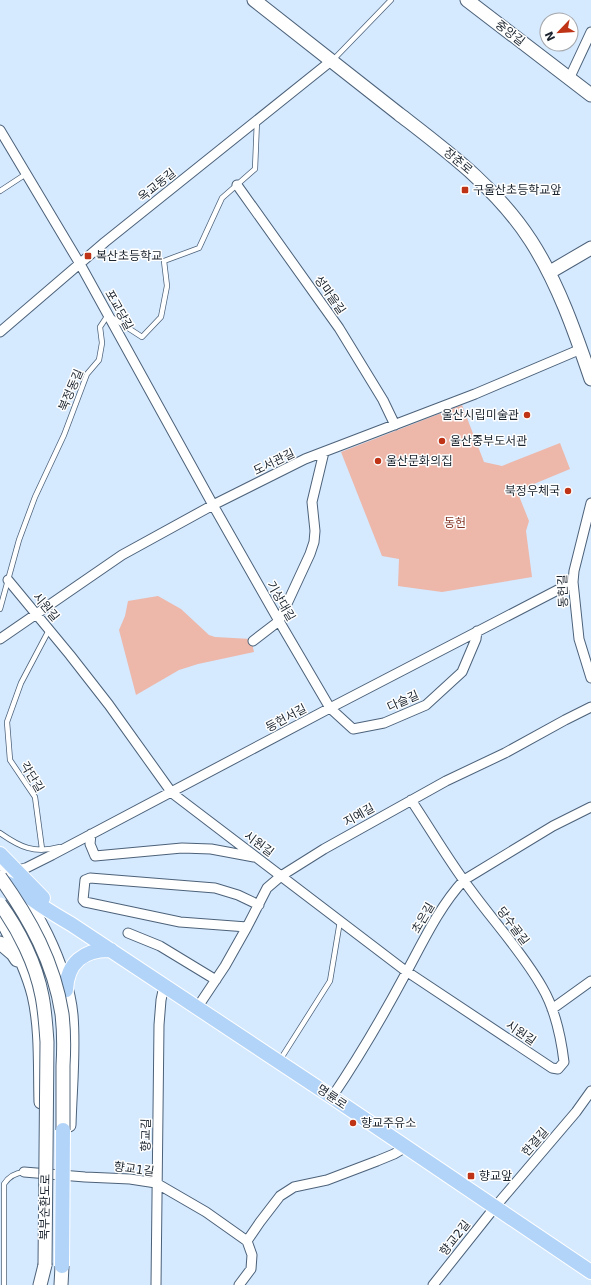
<svg xmlns="http://www.w3.org/2000/svg" width="591" height="1285" font-family="'DejaVu Sans','Noto Sans KR',sans-serif">
	<style>
		.green { fill: #edb7aa }
		.lines { fill: none; stroke-linecap: round; stroke-linejoin: round }
		.lane-casing { stroke: #4c6279; stroke-width: 6 }
		.street-casing { stroke: #4c6279; stroke-width: 11 }
		.secondary-casing { stroke: #4c6279; stroke-width: 15 }
		.primary-casing { stroke: #fff; stroke-width: 16 }
		.lane { stroke: #fff; stroke-width: 4.5 }
		.street { stroke: #fff; stroke-width: 9 }
		.secondary { stroke: #fff; stroke-width: 13 }
		.primary { stroke: #b2d4f9; stroke-width: 14 }
		.secondary-bridge-casing { stroke: #4c6279; stroke-width: 15; stroke-linecap: butt }
		.primary-bridge-casing { stroke: #fff; stroke-width: 16; stroke-linecap: butt }
		.secondary-bridge { stroke: #fff; stroke-width: 13 }
		.primary-bridge { stroke: #b2d4f9; stroke-width: 14 }
		.poi-dot { fill: #bf3416; stroke: #fff; stroke-width: 1.5 }
		.labels { text-anchor: middle; stroke-width: 3; stroke-linejoin: round; paint-order: stroke }
		.street-label { font-size: 12px; fill: #1b242e; stroke: #fff }
		.poi-label { font-size: 12px; fill: #1b242e; stroke: #fff; text-anchor: start }
		.park-label { font-size: 12px; fill: #803121; stroke: #fff }
	</style>
	<rect width="100%" height="100%" fill="#d5e9ff"/>
	<path class="green" d="M462 405 484 462 502 466 560 443 570 469 517 491 529 521 526 531 532 577 442 592 398 586 399 559 382 556 341 452Z
		M158 596 181 609 209 635 215 637 251 639 254 652 198 664 179 670 136 695 119 630 125 616 128 601Z"/>
	<g class="lines">
		<defs>
			<path id="lane" d="M333 60 391 0
				M0 191 26 174
				M0 609 19 540 35 497 64 435 87 374 99 360 102 343 100 327 108 315 142 337 161 317 167 286 164 261 199 248 222 198 255 169 257 120
				M0 833C20 847 34 854 60 847
				M42 849 35 797 10 760 7 722 21 683 49 630
				M280 1060 330 981 340 921
				M4 1285V1184C9 1176 15 1173 24 1172"/>
			<path id="street" d="M569 79 591 32
				M0 130 80 264 213 505 279 621 330 708 353 729 384 723 426 705 462 672 476 639 477 631
				M237 185 339 328 383 400 395 425
				M0 332 105 242 331 61
				M591 503 574 571 573 582 579 639 591 678
				M8 580 70 655 109 705 172 793 403 969 552 1068 558 1069 564 1062C561 1037 555 1009 542 987 522 952 494 922 470 889 449 861 431 830 411 800
				M0 639 122 555 213 505 305 459 475 394 581 349
				M253 641 279 621 310 554 314 542 315 531 312 502 324 452
				M91 834 90 844 95 856 182 848 211 849 254 857
				M13 871 26 868 52 855 330 708 573 582
				M247 927 180 922 85 902 83 900 85 880 90 878 215 888 238 895 259 905
				M128 933 160 946 216 980
				M197 1008 225 966 247 927 267 888 281 876 324 849 446 781 505 753 565 720 591 707
				M552 1009 591 981
				M332 1097C359 1057 383 1016 406 973 423 942 439 907 464 880L553 826 591 807
				M24 1172 85 1177 130 1179 156 1183 206 1212 247 1241 252 1255 251 1269 239 1285
				M247 1241 260 1222 280 1196 294 1187 327 1180 377 1161 394 1154 406 1147
				M156 1285 159 1025 161 1000 164 986
				M433 1285 495 1207 576 1112 591 1091"/>
			<path id="secondary" d="M254 0C303 38 351 76 399 114 448 152 497 188 531 241 558 283 575 332 591 379
				M467 0 591 95
				M550 272 591 248
				M3 863C32 904 66 963 71 1015 74 1051 70 1088 69 1125
				M0 917C14 942 27 968 34 995 42 1029 40 1067 41 1102
				M0 943 13 954 17 960
				M40 1285 45 1265
				M61 1285 62 1266"/>
			<path id="primary" d="M0 854 43 898
				M0 881C15 884 24 893 36 902 47 910 59 917 71 924L332 1097 591 1272
				M66 990C67 963 84 949 111 950"/>
		</defs>
		<use href="#lane" class="lane-casing"/>
		<use href="#street" class="street-casing"/>
		<use href="#secondary" class="secondary-casing"/>
		<use href="#primary" class="primary-casing"/>
		<use href="#lane" class="lane"/>
		<use href="#street" class="street"/>
		<use href="#secondary" class="secondary"/>
		<use href="#primary" class="primary"/>
		<defs>
			<path id="secondary-bridge" d="M0 877C30 919 54 962 62 1014 64 1031 64 1049 63 1066 63 1088 63 1109 63 1130
				M0 904C19 930 36 964 42 996 45 1011 46 1027 47 1042L45 1265"/>
			<path id="primary-bridge" d="M62 1266 63 1130"/>
		</defs>
		<use href="#secondary-bridge" class="secondary-bridge-casing"/>
		<use href="#primary-bridge" class="primary-bridge-casing"/>
		<use href="#secondary-bridge" class="secondary-bridge"/>
		<use href="#primary-bridge" class="primary-bridge"/>
	</g>
	<g class="poi-dot">
		<rect x="461" y="186" width="8" height="8" rx="2"/>
		<rect x="84" y="252" width="8" height="8" rx="2"/>
		<circle cx="527" cy="415" r="4"/>
		<circle cx="442" cy="441" r="4"/>
		<circle cx="378" cy="461" r="4"/>
		<circle cx="568" cy="491" r="4"/>
		<circle cx="353" cy="1123" r="4"/>
		<rect x="467" y="1172" width="8" height="8" rx="2"/>
	</g>
	<g class="labels">
		<g class="street-label">
			<text transform="translate(510 33) rotate(38)" y="4">중앙길</text>
			<text transform="translate(458 161) rotate(40)" y="4">장춘로</text>
			<text transform="translate(157 185) rotate(-39)" y="4">옥교동길</text>
			<text transform="translate(330 295) rotate(55)" y="4">성마을길</text>
			<text transform="translate(119 310) rotate(61)" y="4">포교당길</text>
			<text transform="translate(71 390) rotate(-67)" y="4">북정동길</text>
			<text transform="translate(274 462) rotate(-26)" y="4">도서관길</text>
			<text transform="translate(563 591) rotate(-92)" y="4">동헌길</text>
			<text transform="translate(281 601) rotate(60)" y="4">기상대길</text>
			<text transform="translate(46 607) rotate(50)" y="4">시원길</text>
			<text transform="translate(403 701) rotate(-24)" y="4">다슬길</text>
			<text transform="translate(286 718) rotate(-28)" y="4">동헌서길</text>
			<text transform="translate(32 777) rotate(59)" y="4">각단길</text>
			<text transform="translate(359 815) rotate(-29)" y="4">지예길</text>
			<text transform="translate(259 844) rotate(37)" y="4">시원길</text>
			<text transform="translate(423 918) rotate(-60)" y="4">초은길</text>
			<text transform="translate(513 926) rotate(53)" y="4">당수골길</text>
			<text transform="translate(521 1033) rotate(34)" y="4">시원길</text>
			<text transform="translate(332 1097) rotate(34)" y="4">명륜로</text>
			<text transform="translate(146 1135) rotate(-89)" y="4">향교길</text>
			<text transform="translate(535 1142) rotate(-49)" y="4">한결길</text>
			<text transform="translate(134 1169) rotate(8)" y="4">향교1길</text>
			<text transform="translate(45 1207) rotate(-89)" y="4">북부순환도로</text>
			<text transform="translate(455 1238) rotate(-52)" y="4">향교2길</text>
		</g>
		<g class="poi-label">
			<text x="473" y="194">구울산초등학교앞</text>
			<text x="96" y="260">복산초등학교</text>
			<text x="519" y="419" text-anchor="end">울산시립미술관</text>
			<text x="450" y="445">울산중부도서관</text>
			<text x="386" y="465">울산문화의집</text>
			<text x="560" y="495" text-anchor="end">북정우체국</text>
			<text x="361" y="1127">향교주유소</text>
			<text x="479" y="1180">향교앞</text>
		</g>
		<g class="park-label">
			<text x="455" y="527">동헌</text>
		</g>
	</g>
	<g transform="translate(559 32) rotate(245)"><circle r="19" fill="#ffffff" stroke="#a4a7ab"/>
	<path d="M0-3L7 15L0 10L-7 15Z" fill="#bf3416"/>
	<text y="-6" font-size="11" font-weight="bold" text-anchor="middle" fill="#1b242e">N</text>
	</g>
</svg>
